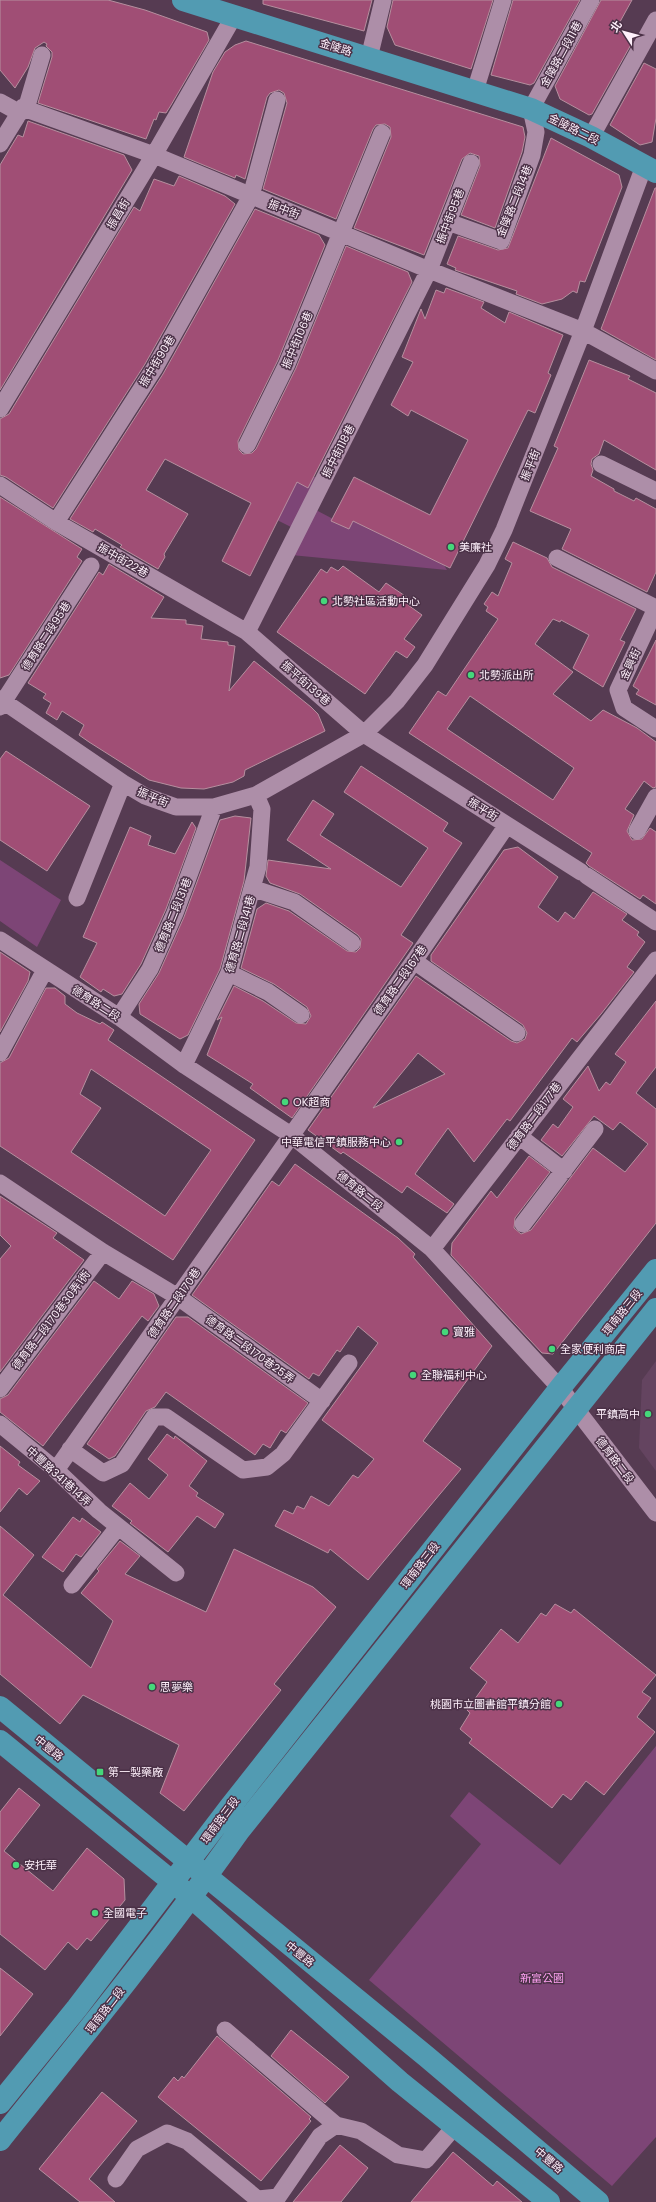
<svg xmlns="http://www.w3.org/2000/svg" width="656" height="2202" font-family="Poppins,'Noto Sans TC',sans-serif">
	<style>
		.built { fill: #644460 }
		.green { fill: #7d4576 }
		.building { fill: #a04e75; stroke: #b68f9f; fill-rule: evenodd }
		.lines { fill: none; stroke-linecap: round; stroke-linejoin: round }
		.minor { stroke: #ad8ea8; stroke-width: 17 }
		.major { stroke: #529bb2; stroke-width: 22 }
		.poi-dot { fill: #45d77a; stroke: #4b3147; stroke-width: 1.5 }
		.labels { text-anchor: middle; stroke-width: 3; stroke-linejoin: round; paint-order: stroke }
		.street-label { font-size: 11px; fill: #fef0fb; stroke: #4b3147 }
		.poi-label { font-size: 11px; fill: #fef0fb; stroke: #4b3147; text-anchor: start }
		.park-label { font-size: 11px; fill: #ffa2f3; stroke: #4b3147 }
	</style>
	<rect width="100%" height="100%" fill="#563b52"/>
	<path class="built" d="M656 1361V1471L639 1448 642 1380Z"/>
	<path class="green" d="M294 475 324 478 297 530 273 518Z
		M314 509 335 520 341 509 440 559 447 570 291 555Z
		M0 860 61 900 37 947 0 921Z
		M656 1746V2137L612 2186 369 1980 481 1844 450 1816 469 1792 560 1865Z"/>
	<path class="building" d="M0 0H108L145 10 207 32 209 40 171 105 166 113 159 112 156 120 154 119 146 139 38 103 52 57V52L46 46 47 44 44 42 35 48 28 67 15 88 0 70Z
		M263 0H372L364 31 263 4Z
		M393 0H493L471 69 395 45 387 27Z
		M513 0H580L534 83 530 85 491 75Z
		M601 0H632L616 29 633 41 592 114 589 115 560 99 555 86Z
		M246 41 523 127 525 137 522 152 495 228 461 215 480 166 479 156 470 153 462 159 424 255 354 228 391 137 390 127 385 124 376 125 373 129 336 219 263 189 287 103 284 93 279 90 270 93 267 97 245 179 236 175 235 178 184 157 213 72 225 52 235 45Z
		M644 63 656 69V118L652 142 640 145 610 125Z
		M28 121 124 155 132 170 0 390V165L18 135 23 137Z
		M551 138 619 175 622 187 585 282 580 281 577 293 573 291 562 299 542 304 516 294 517 291 455 270 456 268 447 264 458 236 498 250 508 248Z
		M179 176 225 196 235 204 145 364 53 508 6 477 0 475V419L9 414 134 207 140 211 154 179 174 186Z
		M655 188H656V360L601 329Z
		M255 209 319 235 325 245 278 360 238 441 239 450 243 454 252 453 256 449 296 368 346 246 408 272 412 282 308 488 297 482 250 576 222 561 251 503 165 459 146 490 188 514 164 554 165 557 158 569 120 547 122 545 95 529 93 532 70 519 163 374Z
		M446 288 484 302 481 308 505 323 509 312 563 335 548 373 551 375 535 413 528 410 450 568 353 521 349 529 331 521 354 477 430 515 468 440 411 410 408 416 391 405 413 362 402 357 421 309 425 319 436 290 444 293Z
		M589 360 630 376 628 379 656 393V470L604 440 599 454 592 459 591 464 593 470 591 476 614 489V491L634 501 636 498 656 509V572L647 592 562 549 571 529 530 511 558 448 554 446Z
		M0 497 82 549 77 557 82 561 9 675 0 678Z
		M513 542 547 558 552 567 636 609 620 640 625 642 603 687 573 668 589 635 561 620 560 622 553 619 535 644 573 672 553 694 591 721 603 710 637 728 656 742V787L653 788 644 781 625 809 634 815 627 831 632 840 642 839 650 828 656 832V904L643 895 640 899 589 866 586 863 592 853 409 733 438 691 446 696 498 619 486 611 488 607 484 604 492 592 498 596 512 563 505 559ZM470 696 574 768 553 800 447 729Z
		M109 564 164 597 151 618 186 620V624L203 626 201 639 228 642V645L235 646 229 691 254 661 311 707 318 714 325 731 245 770 244 776 233 782 204 789 181 788 149 780 89 742 79 735 84 725 62 711 57 720 46 713 51 703 43 698 46 694 28 683 99 572 103 575Z
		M343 566 379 592 386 583 411 600 408 605 422 615 404 639 415 647 407 658 396 651 365 694 277 632 321 569 327 573 331 567 338 571Z
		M656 640V705L636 694 639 690 633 686Z
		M6 751 90 806 47 871 0 840V759Z
		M361 766 448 823 443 831 462 843 401 935 413 943 292 1118 250 1088 253 1084 207 1055 222 1017 217 1020 234 986 263 1001 296 1023 306 1024 311 1016 307 1007 274 984 241 968 257 909 266 903 289 911 347 951 356 952 360 948 361 939 358 935 300 894 270 883 266 876 268 860 331 869 287 840 313 800 334 814 320 835 401 887 428 848 344 792Z
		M235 816 251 818 244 881 220 969 188 1035 180 1039 140 1014 139 1004 159 973 184 917 220 820Z
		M192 822 196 828 166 909 141 964 122 994 114 996 103 989 101 992 80 977 97 943 83 937 130 827 151 836 148 845 175 854Z
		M518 847 558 877 538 907 558 922 565 912 574 919 593 892 627 914 622 920 639 932 637 935 645 942 627 967 634 972 601 1014 577 1042 572 1038 510 1121 507 1119 474 1162 448 1128 415 1174 454 1204 447 1213 407 1186 402 1193 343 1152 341 1154 308 1130 416 976 511 1041 517 1043 525 1039 527 1033 523 1025 431 961V955L504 850ZM418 1053 445 1074 373 1108Z
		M0 952 30 972 28 981 0 1032Z
		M46 988H55L65 996V1004L77 1013 100 1024 102 1022 114 1030 108 1040 255 1140 173 1260 0 1146V1063L9 1058ZM91 1069 211 1150 165 1216 71 1152 101 1108 80 1094Z
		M656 1001V1067L636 1093 656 1109V1223L553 1354 542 1353 451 1255 452 1243 491 1191 497 1198 529 1156 550 1172 515 1218 514 1228 521 1234 531 1230 593 1148 625 1172 648 1144 620 1122 613 1130 594 1116 562 1156 541 1140 553 1124 558 1128 573 1107 563 1099 588 1066 599 1091 606 1082 610 1085 626 1062 615 1054Z
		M295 1164 398 1238 415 1254 413 1257 492 1346 423 1441 461 1469 368 1580 330 1549 328 1553 275 1526 284 1510 293 1514 297 1506 304 1509 311 1496 329 1506 353 1475 358 1478 374 1459 322 1420 378 1343 358 1326 340 1352 337 1350 319 1376 313 1373 309 1379 192 1295 272 1181 279 1186Z
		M0 1196 57 1233 53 1238 84 1260 0 1372V1259L11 1246 0 1235Z
		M94 1281 119 1299 132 1281 154 1294 159 1306 148 1321 142 1316 43 1446 0 1412V1399L8 1395Z
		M176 1317H188L308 1403 286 1433 281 1430 270 1448 263 1444 255 1455 166 1392 155 1407 146 1411 115 1456 109 1459 87 1444Z
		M167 1434 174 1439 175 1436 207 1461 189 1486 198 1493 196 1496 224 1514 215 1528 197 1516 168 1552 130 1523 132 1521 112 1506 130 1483 149 1499 168 1475 148 1459Z
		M0 1446 20 1462 18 1465 40 1481 27 1495 19 1488 0 1512Z
		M73 1517 80 1522 82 1518 101 1532 81 1557 76 1554 63 1572 42 1557Z
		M0 1526 34 1555 3 1595 91 1668 113 1621 81 1593 99 1571 97 1569 120 1541 140 1556 125 1574 206 1612 234 1549 313 1587 336 1607 274 1684 281 1690 184 1811 160 1793 179 1745 83 1695 60 1724 0 1674Z
		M555 1604 571 1613 574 1609 656 1675 642 1692 651 1698 637 1717 655 1732 604 1795 586 1781 571 1800 563 1794 552 1808 469 1743 472 1739 460 1729 470 1713 467 1710 487 1682 470 1668 501 1629 518 1643 541 1613 546 1616Z
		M19 1788 40 1805 4 1851 53 1891 87 1848 124 1879 125 1900 91 1941 87 1938 77 1950 68 1942 45 1970 0 1934V1812Z
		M0 1968 33 1994 0 2036Z
		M291 2030 349 2077 325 2103 271 2056Z
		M217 2036 311 2117 309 2119 311 2121 261 2181 158 2097 174 2077 178 2081 182 2076 184 2078Z
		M102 2092 137 2121 89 2179 115 2202H80L39 2169Z
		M340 2145 368 2168 341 2202H293Z
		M453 2152 493 2186 497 2181 522 2202H411Z"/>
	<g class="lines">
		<path class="minor" d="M369 58 383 0
			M475 91 503 0
			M0 102 20 113
			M26 109 42 55
			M591 137 656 20
			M0 144 23 107 26 109 154 155 429 270 583 331 656 371
			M448 222 501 241 532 155 536 132 531 109 591 0
			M0 409 154 155 234 16
			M247 445 287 364 382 133
			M601 464 656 491
			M0 485 56 522 247 632 364 734 581 872
			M56 522 154 369 251 196 277 100
			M557 558 656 608
			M656 608 618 690 624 708 656 729
			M247 632 429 270 471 163
			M0 699 123 783 145 796 176 807H214L256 795 364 734 397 701 425 665 487 565 504 530 583 331 644 166
			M0 707 91 566
			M637 831 656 797
			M587 876 656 922
			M252 888 294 902 352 943
			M77 898 123 783
			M0 940 119 1017 184 1065 291 1135 432 1249 560 1388 656 1513
			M414 961 517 1033
			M229 973 268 992 301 1015
			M119 1017 150 969 175 913 214 807
			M0 1053 45 970
			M184 1065 229 973 252 888 258 867 262 809 256 795
			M519 1136 564 1171
			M0 1183 103 1252 178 1297 322 1401
			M523 1224 595 1129
			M432 1249 656 960
			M0 1389 103 1252
			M0 1424 56 1470 99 1511 176 1573
			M70 1449 103 1473 122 1464 154 1417H166L243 1470 267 1467 283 1454 349 1363
			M56 1470 414 961 507 825
			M72 1585 118 1527
			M225 2030 336 2125
			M116 2179 137 2149 167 2133 187 2141 261 2202
			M258 2199 278 2197 320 2136 336 2125 361 2131 398 2155 426 2160 456 2125"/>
		<path class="major" d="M183 0 531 109 591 137 656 172
			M0 1707 427 2057 598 2202
			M0 1741 191 1897 400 2082 549 2202
			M0 2103 77 2008 230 1807 560 1388 656 1270
			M0 2140C82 2038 164 1937 239 1831L656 1309"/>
	</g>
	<g class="poi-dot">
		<circle cx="451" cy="547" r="4"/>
		<circle cx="324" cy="601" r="4"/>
		<circle cx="471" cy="675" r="4"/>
		<circle cx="285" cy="1102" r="4"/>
		<circle cx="399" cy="1142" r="4"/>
		<circle cx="445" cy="1332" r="4"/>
		<circle cx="552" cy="1349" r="4"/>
		<circle cx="413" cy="1375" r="4"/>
		<circle cx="648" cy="1414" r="4"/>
		<circle cx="152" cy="1687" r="4"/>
		<circle cx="559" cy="1704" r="4"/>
		<rect x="96" y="1768" width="8" height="8" rx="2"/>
		<circle cx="16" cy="1865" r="4"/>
		<circle cx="95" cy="1913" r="4"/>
	</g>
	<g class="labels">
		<g class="street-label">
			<text transform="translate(336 47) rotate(17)" y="4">金陵路</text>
			<text transform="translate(561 54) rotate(-61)" y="4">金陵路二段11巷</text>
			<text transform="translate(574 129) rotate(26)" y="4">金陵路二段</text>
			<text transform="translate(514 201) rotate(-68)" y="4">金陵路二段14巷</text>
			<text transform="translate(284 209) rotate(22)" y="4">振中街</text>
			<text transform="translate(118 214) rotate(-59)" y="4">振昌街</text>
			<text transform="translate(450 216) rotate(-69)" y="4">振中街95巷</text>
			<text transform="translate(297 340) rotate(-67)" y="4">振中街106巷</text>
			<text transform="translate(157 361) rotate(-59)" y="4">振中街90巷</text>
			<text transform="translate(338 451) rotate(-63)" y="4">振中街118巷</text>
			<text transform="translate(530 465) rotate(-68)" y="4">振平街</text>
			<text transform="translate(123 560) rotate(30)" y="4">振中街22巷</text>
			<text transform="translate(46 636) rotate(-57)" y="4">德育路二段95巷</text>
			<text transform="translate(630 664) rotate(-65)" y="4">金興街</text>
			<text transform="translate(306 683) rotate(41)" y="4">振平街139巷</text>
			<text transform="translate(153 797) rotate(23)" y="4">振平街</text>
			<text transform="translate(483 809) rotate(32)" y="4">振平街</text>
			<text transform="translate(173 915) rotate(-68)" y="4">德育路二段131巷</text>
			<text transform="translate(240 934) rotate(-74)" y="4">德育路二段141巷</text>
			<text transform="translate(400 980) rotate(-55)" y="4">德育路二段167巷</text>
			<text transform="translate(96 1003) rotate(33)" y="4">德育路二段</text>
			<text transform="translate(534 1116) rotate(-53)" y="4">德育路二段177巷</text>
			<text transform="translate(360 1191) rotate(39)" y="4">德育路二段</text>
			<text transform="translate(174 1303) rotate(-55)" y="4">德育路二段170巷</text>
			<text transform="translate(622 1312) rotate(-51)" y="4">環南路三段</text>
			<text transform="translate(51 1320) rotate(-53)" y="4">德育路二段170巷30弄1衖</text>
			<text transform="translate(250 1349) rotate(36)" y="4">德育路二段170巷25弄</text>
			<text transform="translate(615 1460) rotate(53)" y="4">德育路二段</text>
			<text transform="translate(59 1476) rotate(42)" y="4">中豐路341巷14弄</text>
			<text transform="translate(420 1565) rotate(-52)" y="4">環南路三段</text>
			<text transform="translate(49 1748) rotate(39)" y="4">中豐路</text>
			<text transform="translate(220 1820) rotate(-53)" y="4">環南路三段</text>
			<text transform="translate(300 1954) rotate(39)" y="4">中豐路</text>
			<text transform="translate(105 2010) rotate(-52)" y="4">環南路二段</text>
			<text transform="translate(549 2160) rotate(40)" y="4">中豐路</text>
		</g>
		<g class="poi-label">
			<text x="459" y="551">美廉社</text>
			<text x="332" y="605">北勢社區活動中心</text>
			<text x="479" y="679">北勢派出所</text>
			<text x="293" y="1106">OK超商</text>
			<text x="391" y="1146" text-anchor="end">中華電信平鎮服務中心</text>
			<text x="453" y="1336">寶雅</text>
			<text x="560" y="1353">全家便利商店</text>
			<text x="421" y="1379">全聯福利中心</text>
			<text x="640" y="1418" text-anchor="end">平鎮高中</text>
			<text x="160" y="1691">思夢樂</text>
			<text x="551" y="1708" text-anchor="end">桃園市立圖書館平鎮分館</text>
			<text x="108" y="1776">第一製藥廠</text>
			<text x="24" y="1869">安托華</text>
			<text x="103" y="1917">全國電子</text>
		</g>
		<g class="park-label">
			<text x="542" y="1982">新富公園</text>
		</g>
	</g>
	<g transform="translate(624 32) rotate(306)" stroke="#4b3147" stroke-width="3" paint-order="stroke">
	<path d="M0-3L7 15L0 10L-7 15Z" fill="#fef0fb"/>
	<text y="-6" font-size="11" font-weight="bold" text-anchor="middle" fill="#fef0fb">北</text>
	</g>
</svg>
